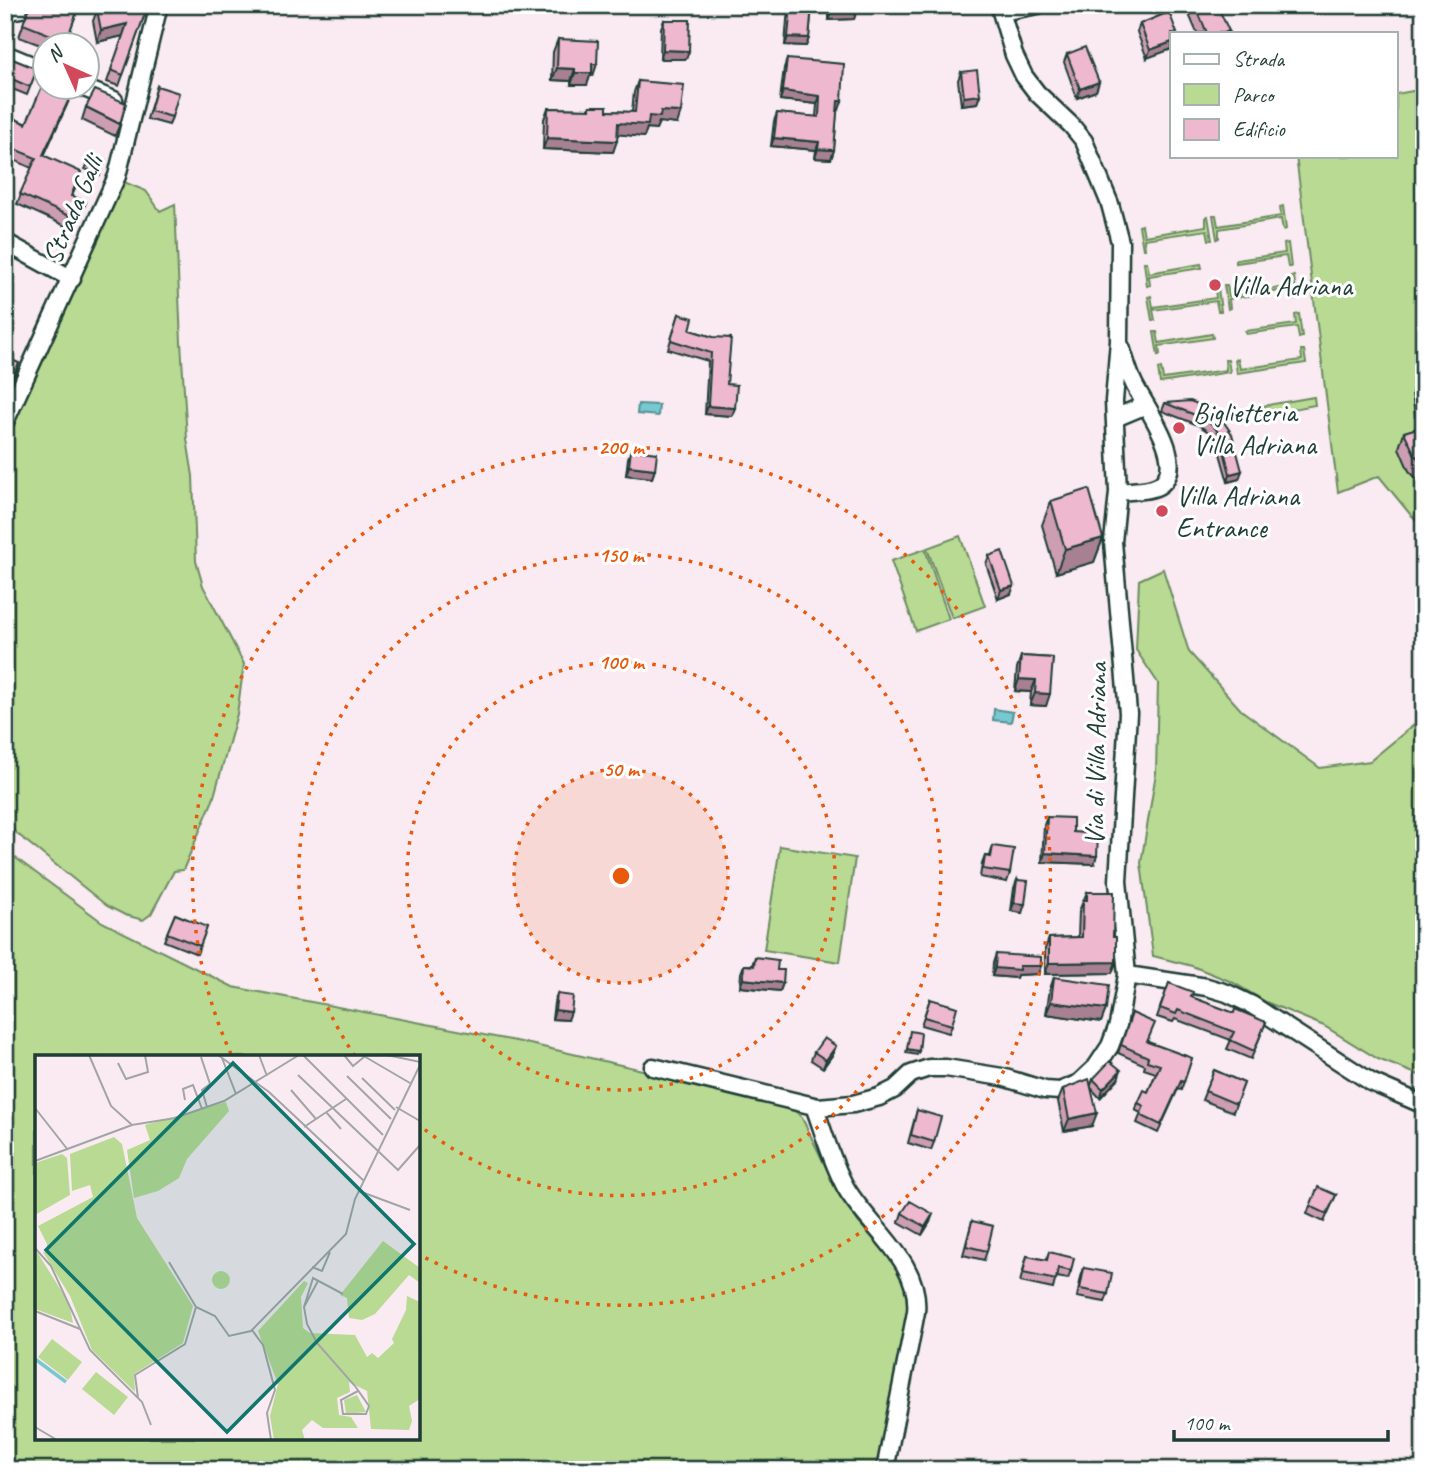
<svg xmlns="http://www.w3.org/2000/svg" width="1429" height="1475" font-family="Caveat,sans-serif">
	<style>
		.green { fill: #b9da93; stroke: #6c8c64; stroke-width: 2; fill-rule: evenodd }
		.water { fill: #77c8d1; stroke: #549092; stroke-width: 2 }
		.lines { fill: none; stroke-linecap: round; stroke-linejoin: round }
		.street-casing { stroke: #1f3d34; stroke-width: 21 }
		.street { stroke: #fff; stroke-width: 16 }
		.wall { fill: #cd9eb2; stroke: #1f3d34; stroke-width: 2 }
		.shaded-wall { fill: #a78191; stroke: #1f3d34; stroke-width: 2 }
		.building { fill: #eeb8cf; stroke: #1f3d34; stroke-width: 2 }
		.ring { fill: none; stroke: #e8590c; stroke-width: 3.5; stroke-dasharray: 3.5 7 }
		.poi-dot { fill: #d1495b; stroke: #fff; stroke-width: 2.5 }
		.labels { text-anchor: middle; stroke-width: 6; stroke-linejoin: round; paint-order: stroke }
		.street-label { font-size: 28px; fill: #1f3d34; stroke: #fff }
		.poi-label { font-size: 28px; fill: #1f3d34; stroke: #fff; text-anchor: start }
		.inset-river { fill: none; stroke: #77c8d1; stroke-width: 3.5 }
		.inset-road { fill: none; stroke: #a2a5a5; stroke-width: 2 }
		.view { fill: #0f766e; fill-opacity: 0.15; stroke: #0f766e; stroke-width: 3.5 }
		.inset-edge { fill: none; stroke: #1f3d34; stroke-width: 3.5 }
		.centre { fill: #e8590c; stroke: #fff; stroke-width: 3.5 }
		.ring-label { font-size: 21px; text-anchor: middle; font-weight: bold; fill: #e8590c; stroke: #fff; stroke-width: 6; stroke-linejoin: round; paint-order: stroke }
	</style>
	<rect width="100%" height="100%" fill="#faeaf1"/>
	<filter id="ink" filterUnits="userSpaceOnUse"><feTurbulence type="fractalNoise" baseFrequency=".0143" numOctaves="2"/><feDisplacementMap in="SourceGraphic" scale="14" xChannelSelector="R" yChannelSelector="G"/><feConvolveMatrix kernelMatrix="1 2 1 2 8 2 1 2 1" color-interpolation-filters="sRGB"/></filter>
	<g filter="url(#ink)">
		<path class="green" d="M1424 89V527L1410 514 1379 476 1338 492 1296 156H1396V94Z
			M124 182 146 191 160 211 175 204 181 342 187 439 193 476 196 561 203 586 244 664 237 714 213 800 183 870 174 871 151 914 143 920 125 915 107 906 5 824V436Z
			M1283 206 1286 229 1283 230 1281 219 1219 229V238L1217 239 1213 215H1216L1218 226 1281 216 1280 207Z
			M1208 216 1212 240H1209L1207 230 1144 239 1145 249H1143L1139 226 1142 225 1144 236 1206 226V217Z
			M1288 243 1291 267H1288L1286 256 1236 263V260L1285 253 1284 244Z
			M1144 262H1147L1149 273 1201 264 1202 268 1149 276 1150 285 1147 286Z
			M1294 276 1297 299 1294 300 1292 289 1229 299 1230 308 1228 309 1224 285H1227L1229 296 1292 286 1291 277Z
			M1215 288H1218L1221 311H1218L1216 301 1153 310 1155 320H1152L1148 297 1151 296 1153 307 1216 298Z
			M1299 314 1302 337 1299 338 1297 327 1246 334 1245 331 1296 324 1295 315Z
			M1154 332H1157L1159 343 1212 334 1213 338 1159 346 1160 355 1158 356Z
			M1301 350H1304L1306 363 1237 373 1235 359H1238L1240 369 1302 360Z
			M1225 360H1228L1230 372 1160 383 1158 369 1161 368 1163 379 1226 370Z
			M1314 397 1315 405 1253 416 1251 408Z
			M960 536 985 606 952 618 927 548Z
			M925 549 949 619 916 631 891 561Z
			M1163 569 1189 652 1241 710 1320 768 1370 761 1416 723 1424 714V1077L1378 1059 1324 1026 1266 1002 1232 982 1192 966 1153 956 1141 863 1156 773 1158 683 1136 650 1139 580Z
			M780 846 855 858 840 962 764 950Z
			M5 850 102 922 233 987 521 1042 651 1072 791 1108 801 1116 837 1190 858 1222 889 1257 904 1278 909 1301 902 1351 876 1470H10L5 1462ZM37 1057H418V1438H37Z"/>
		<path class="water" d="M638 404 659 405 658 416 637 414Z
			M994 709 1013 712 1011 722 993 720Z"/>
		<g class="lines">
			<defs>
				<path id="street" d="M5 12 42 5
					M1001 12 1038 5
					M5 54 46 71
					M84 88 114 100
					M5 242 72 279
					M1115 418 1146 405
					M5 422 117 176 159 5
					M1118 492C1131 490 1151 492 1161 484 1188 462 1144 405 1134 384 1128 372 1125 359 1121 347
					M1127 975 1207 987 1227 993 1252 1005 1371 1082 1424 1105
					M653 1067 818 1107 853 1104 879 1097 895 1089 911 1074 929 1068H946L1002 1077 1045 1090 1060 1091 1079 1083 1096 1067 1110 1046 1118 1025 1127 975 1118 881 1128 713 1113 542 1118 492 1114 401 1119 341 1120 242 1110 204 1084 141 1071 125 1037 93 1024 76 1014 55 999 5
					M814 1106C824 1133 832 1163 846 1188 869 1228 921 1261 916 1312L885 1470"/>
			</defs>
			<use href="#street" class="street-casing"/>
			<use href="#street" class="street"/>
		</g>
		<path class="wall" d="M99 5H148L119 86 107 82 123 36 97 42 93 21Z
			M765 5H812L809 38 806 46 785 45 788 7H765Z
			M829 5H860L859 7H857L854 19 829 20Z
			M1185 5H1217L1228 33H1197Z
			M29 8 77 12 64 46H46V47L19 37Z
			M1169 12 1147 58 1137 32 1140 24Z
			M664 20 689 51 686 59H660L661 28Z
			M558 39 593 76H590L587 85H571V81L552 80 553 52Z
			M1067 54 1099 82 1096 91 1077 98 1064 62Z
			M5 56 37 69 27 95 5 86Z
			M787 59 839 110 837 109 834 150 831 159 815 158 816 150 771 146 774 121 777 113 816 117 817 104 780 100 784 68Z
			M961 72 980 95 977 103 961 105 958 80Z
			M638 81 677 124 659 122 656 129 647 128 644 137 618 134 613 152 543 149 544 119 548 108 588 109 590 106 607 111 632 112 634 92Z
			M157 86 172 117 169 125 147 119Z
			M71 95 44 156 78 182 72 196 86 202 74 230 17 204 32 168 5 156V114L26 124Z
			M86 107 120 124 115 136 82 120Z
			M90 155 105 160 100 175 85 169Z
			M679 314 690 330 713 337 727 384 732 416 705 414 708 361 668 349Z
			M1424 378V412L1415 416 1412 393 1417 380Z
			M1165 403 1216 411 1239 479 1228 482 1217 443 1210 433 1198 425 1162 411Z
			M1424 426V486L1409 471 1399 448 1404 432Z
			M631 450 655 469 652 478 626 475 628 458Z
			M1051 501 1103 538 1094 562 1056 573 1042 525Z
			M989 556 1011 594 998 599 986 564Z
			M1021 656 1053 658 1046 706 1030 705 1031 692 1015 691 1017 668Z
			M1047 817 1073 832 1094 864 1042 862 1044 825Z
			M993 846 1010 873 1007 882 980 877 982 864 985 856H990Z
			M1017 880 1022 913 1011 911 1014 888Z
			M1087 892 1113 937 1116 962 1112 973 1045 974V949L1049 938 1078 937 1079 911Z
			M175 914 207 927 197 954 164 941Z
			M996 954 1038 974 1017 975 1016 978 992 976 993 963Z
			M755 957 777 970 783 983 780 991 740 987 741 973 744 965H752Z
			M1054 977 1106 1009 1101 1022 1046 1014 1050 989Z
			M1169 983 1191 997 1234 1013 1266 1022 1251 1059 1227 1049 1231 1040 1175 1019 1173 1022 1157 1017Z
			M557 994 568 1020 552 1019 554 1003Z
			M930 999 952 1025 949 1033 921 1025Z
			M1132 1013 1148 1042 1192 1058 1181 1090 1178 1089 1158 1133 1137 1123 1141 1113 1135 1110 1138 1103 1148 1092 1156 1073 1144 1069 1145 1065 1118 1053Z
			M814 1052 833 1054 823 1068 811 1060Z
			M1214 1070 1244 1083 1233 1112 1202 1100Z
			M1093 1079H1118L1100 1098 1092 1089V1126L1064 1131 1058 1101 1063 1089 1091 1085Z
			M917 1110 934 1142 931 1150 908 1143Z
			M1336 1195 1324 1222 1307 1214 1310 1206Z
			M902 1213 930 1222 922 1235 899 1222Z
			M972 1221 987 1251 984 1260 963 1255Z
			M1049 1252 1071 1271 1068 1279 1056 1277 1053 1289 1020 1282 1027 1256 1046 1260Z
			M1084 1268 1108 1294 1105 1302 1077 1297 1081 1277Z"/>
		<path class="shaded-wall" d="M765 5H789L788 7H765Z
			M1164 5H1173L1163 10Z
			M857 11 854 19 829 20 832 12Z
			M127 24 123 36 97 42 101 30Z
			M788 37 809 38 806 46 785 45Z
			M1172 42V49L1147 58 1150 50Z
			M663 50 689 51 686 59H660Z
			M592 64H597L593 76H590L587 85H571L575 73Z
			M557 68 575 69 571 81 552 80Z
			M1099 82 1096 91 1077 98 1080 89Z
			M783 91 820 96 817 104 780 100Z
			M71 95 67 105 39 165 43 155Z
			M980 95 977 103 961 105 964 97Z
			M838 101H842L839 110 835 109Z
			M661 111 681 112 677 124 659 122 656 129 647 128 644 137 614 134 618 123Z
			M547 138 617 141 613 152 543 149Z
			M774 138 819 142 816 150 771 146Z
			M818 149 834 150 831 159 815 158Z
			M19 363 13 378 5 396 8 387Z
			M1424 402V412L1415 416 1419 404Z
			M708 406 735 408 732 416 705 414Z
			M629 466 655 469 652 478 626 475Z
			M1242 471 1239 479 1228 482 1230 474Z
			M1103 538 1094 562 1056 573 1065 549Z
			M1014 586 1011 594 998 599 1001 590Z
			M1019 679 1036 680 1031 692 1015 691Z
			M1035 693 1050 694 1046 706 1030 705Z
			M1045 853 1097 856 1094 864 1042 862Z
			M1014 903 1025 904 1022 913 1011 911Z
			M1116 962 1112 973 1045 974 1049 963Z
			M1019 966H1041L1038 974 1017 975 1016 978 992 976 995 968Z
			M743 979 783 983 780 991 740 987Z
			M1051 1002 1106 1009 1101 1022 1046 1014Z
			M555 1010 571 1012 568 1020 552 1019Z
			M836 1046 833 1054 823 1068 826 1060Z
			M907 1049 919 1051 917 1055 906 1053Z
			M1121 1070 1118 1079 1100 1098 1103 1089Z
			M1097 1113 1092 1126 1064 1131 1069 1119Z
			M933 1214 930 1222 922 1235 925 1227Z"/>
		<path class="building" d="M51 5H60L77 12 66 41 23 24 29 8Z
			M100 5H148L123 75 111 70 127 24 101 30 97 10Z
			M791 5H812L809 38 788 37Z
			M832 5H857V11L832 12Z
			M1195 5H1217L1229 31 1224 33H1207Z
			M1169 12 1177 33H1172V42L1150 50 1140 24Z
			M664 20H690L689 51 663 50Z
			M558 39 598 41 597 64H592V73H575V69L557 68Z
			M1085 47 1099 82 1080 89 1067 54Z
			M5 56 37 69 30 87 5 76Z
			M787 59 844 64 842 101H838L834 150 818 149 819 142 774 138 777 113 819 117 820 96 783 91Z
			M977 70 980 95 964 97 961 72Z
			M638 81 684 85 681 112 661 111 660 117 649 116 648 125 618 123 617 141 547 138 548 108 590 109V106H607V111L635 112Z
			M43 84 46 85V88H52L71 95 43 155 81 172 71 196 86 202 78 220 20 194 36 158 5 145V114L26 124Z
			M157 86 179 93 172 117 150 111Z
			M95 90 126 103 120 124 86 107Z
			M90 155 105 160 101 170 86 165Z
			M679 314 693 318 690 330 713 337 731 338 727 384 737 385 735 408 708 406 711 353 671 340Z
			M5 357 19 363 8 387 5 386Z
			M1424 378V402L1419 404 1417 380Z
			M1190 401 1216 411 1232 434 1242 471 1230 474 1220 435 1213 425 1200 417 1165 403Z
			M1424 426V464L1415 455 1404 432Z
			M631 450 657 453 655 469 629 466Z
			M1089 489 1103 538 1065 549 1051 501Z
			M1002 551 1014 586 1001 590 989 556Z
			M1021 656 1053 658 1050 694 1035 693 1036 680 1019 679Z
			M1047 817 1073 818V832L1098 834 1097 856 1045 853Z
			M993 846 1014 849 1010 873 983 869 985 856 991 857Z
			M1017 880 1028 881 1025 904 1014 903Z
			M1087 892H1114L1113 937H1116V962L1049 963V938L1082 937 1083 900H1087Z
			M175 914 207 927 200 946 167 933Z
			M996 954 1041 957V966H1019V970L995 968Z
			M755 957 778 960 777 970H784L783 983 743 979 744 965 754 966Z
			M1054 977 1109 985 1106 1009 1051 1002Z
			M1169 983 1193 992 1191 997 1234 1013 1235 1009 1266 1022 1254 1051 1230 1040 1234 1032 1178 1010 1176 1014 1160 1008Z
			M557 994 573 996 571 1012 555 1010Z
			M930 999 957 1007 952 1025 924 1017Z
			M1132 1013 1155 1023 1147 1042 1192 1058 1184 1082 1181 1081 1161 1125 1140 1115 1144 1106 1138 1103 1144 1090 1148 1092 1160 1065 1147 1061 1148 1057 1121 1045Z
			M910 1031 921 1033 919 1051 907 1049Z
			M824 1038 836 1046 826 1060 814 1052Z
			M1110 1061 1121 1070 1103 1089 1093 1079Z
			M1214 1070 1244 1083 1236 1104 1205 1091Z
			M1089 1079 1097 1113 1069 1119 1063 1089Z
			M917 1110 941 1117 934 1142 911 1135Z
			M1318 1187 1336 1195 1327 1214 1310 1206Z
			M910 1201 933 1214 925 1227 902 1213Z
			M972 1221 993 1226 987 1251 966 1246Z
			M1049 1252 1074 1258 1071 1271 1058 1268 1056 1280 1023 1273 1027 1256 1047 1260Z
			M1084 1268 1112 1273 1108 1294 1080 1289Z
			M1379 1465 1394 1470H1378Z"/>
	</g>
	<circle cx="621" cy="876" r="107" fill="#e8590c" fill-opacity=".12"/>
	<g class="ring">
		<circle cx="621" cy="876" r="107"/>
		<circle cx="621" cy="876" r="214"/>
		<path d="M355 1056A321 321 0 1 1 419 1125"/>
		<path d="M231 1054A429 429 0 1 1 420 1255"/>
	</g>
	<g class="poi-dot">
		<circle cx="1215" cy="285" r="7"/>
		<circle cx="1179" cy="428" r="7"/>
		<circle cx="1162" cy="511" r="7"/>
	</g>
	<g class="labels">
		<g class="street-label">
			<text transform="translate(72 209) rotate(-67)" y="10">Strada Galli</text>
			<text transform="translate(1095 754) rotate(-89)" y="10">Via di Villa Adriana</text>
		</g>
		<g class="poi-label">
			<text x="1229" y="295">Villa Adriana</text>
			<text x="1193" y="422">Biglietteria<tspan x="1193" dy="32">Villa Adriana</tspan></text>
			<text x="1176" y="505">Villa Adriana<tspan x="1176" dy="32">Entrance</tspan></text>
		</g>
	</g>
	<g transform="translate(35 1055)">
		<rect width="385" height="385" fill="#faeaf1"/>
		<path d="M191 47 194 56 152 104 144 123 123 136 99 143 92 95 115 85 110 70ZM79 82 87 89 102 163 158 251 148 288 99 319 100 337 57 295 35 241 8 197H12V189L3 171 58 142 55 130 37 136 35 99ZM27 99 32 103 35 140 0 160V108ZM348 186 385 213V228L374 220 340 259 327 265 314 263 312 243 305 240ZM2 197 34 248 38 268 0 254ZM177 225a9 9 0 1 1 18 0a9 9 0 1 1-18 0ZM269 226 273 228 266 242 268 273 275 278 320 280 332 302 337 298 343 303 359 288 357 284 371 255 372 241 385 247V344L374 351 377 366 374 375 336 374 332 336 314 327 315 337 302 343 304 360 316 362 323 373H288L277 365 267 375 270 385H239L235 361 243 329 223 276ZM17 284 47 307 33 325 3 302ZM61 317 93 342 79 360 47 334ZM322 340 331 357 311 359 309 345Z" fill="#b9da93"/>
		<path class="inset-river" d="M0 304 31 327"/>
		<path class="inset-road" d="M54 0 76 51 97 70 140 63 189 46 264 0M183 0 234 37 329 126M224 0 232 21M268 0 348 80M309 0 318 11 329 2M327 0 375 28M352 0 385 7M166 2 175 29 167 35 172 52M187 3 201 39M83 8 91 24 113 17 110 0M263 20 363 115 385 90M312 21 356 64M327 23 360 55M256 35 281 64M150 45 148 34 158 30 167 54M361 52 385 66M0 53 33 95M291 57 306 74M269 72 311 44M0 106 97 70M324 136 375 155M0 193 16 211 55 295 107 347 116 370M134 207 161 252 180 261 194 281 216 276 311 179 320 144 385 10M277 212 287 216 295 197M283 226 269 252 272 269 282 288 320 331 334 351 331 359H308L306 345 323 336M269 252 278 223 308 239M0 256 45 274M217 275 228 290 240 335 232 358 236 385M103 343 100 320 150 289 161 252M0 372 22 385"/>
		<path class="view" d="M198 8 379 189 192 377 11 195Z"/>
		<rect width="385" height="385" class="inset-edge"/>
	</g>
	<circle cx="621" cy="876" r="10" class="centre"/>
	<g class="ring-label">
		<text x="621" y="454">200 m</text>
		<text x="621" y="562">150 m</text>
		<text x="621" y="669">100 m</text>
		<text x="621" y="776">50 m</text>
	</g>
	<rect width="1429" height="1475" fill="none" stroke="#fff" stroke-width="28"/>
	<rect x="14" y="14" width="1401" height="1447" fill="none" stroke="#1f3d34" stroke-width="2.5" filter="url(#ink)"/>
	<rect x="1170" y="32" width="228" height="126" fill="#ffffff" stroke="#a5b1ae" stroke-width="2"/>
	<rect x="1184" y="54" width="35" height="10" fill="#ffffff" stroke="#a5b1ae" stroke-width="2"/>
	<text x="1233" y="66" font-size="21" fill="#1f3d34">Strada</text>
	<rect x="1184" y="84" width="35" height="21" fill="#b9da93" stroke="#a5b1ae" stroke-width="2"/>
	<text x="1233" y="102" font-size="21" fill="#1f3d34">Parco</text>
	<rect x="1184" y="119" width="35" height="21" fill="#eeb8cf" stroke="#a5b1ae" stroke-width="2"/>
	<text x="1233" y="136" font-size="21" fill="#1f3d34">Edificio</text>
	<g transform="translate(66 66) rotate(315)"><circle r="33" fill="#ffffff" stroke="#a5b1ae" stroke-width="2"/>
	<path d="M0-5L12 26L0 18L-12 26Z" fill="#d1495b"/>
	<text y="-10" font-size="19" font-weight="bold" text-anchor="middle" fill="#1f3d34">N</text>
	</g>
	<path d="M1174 1430v10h214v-10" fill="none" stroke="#1f3d34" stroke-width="3.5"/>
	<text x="1184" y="1430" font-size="21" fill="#1f3d34" stroke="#ffffff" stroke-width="5" paint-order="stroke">100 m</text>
</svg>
